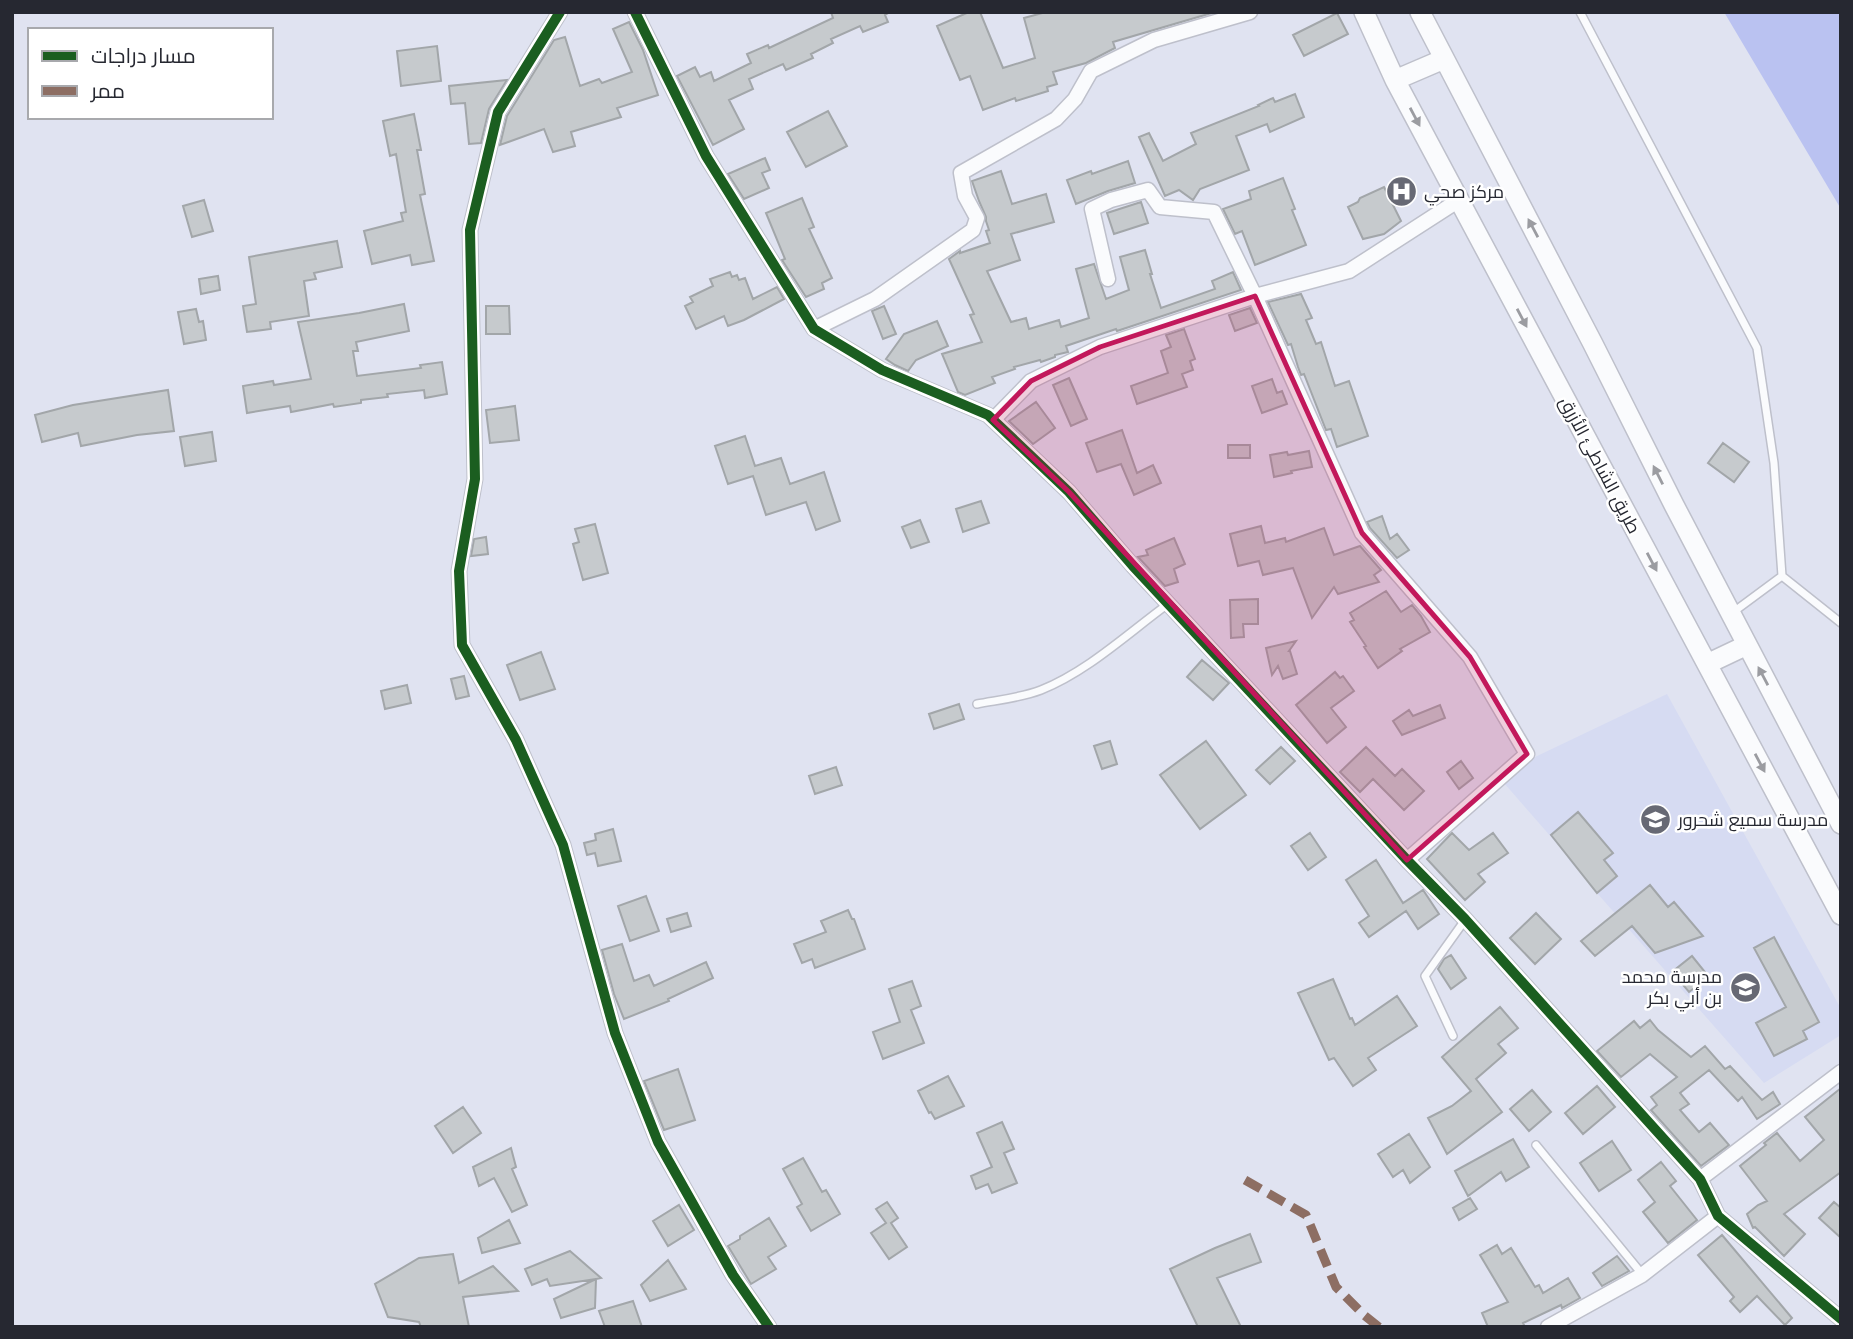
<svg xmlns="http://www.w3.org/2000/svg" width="1853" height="1339" font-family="'PT Sans',Cairo,sans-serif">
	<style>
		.built { fill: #d6dbf2 }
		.water { fill: #bac2f1 }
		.building { fill: #c6cacd; stroke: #a2a6a9; stroke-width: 2 }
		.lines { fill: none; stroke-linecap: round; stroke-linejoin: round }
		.service-casing { stroke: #bec0cb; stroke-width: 10 }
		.minor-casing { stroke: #bec0cb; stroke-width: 17 }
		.secondary-casing { stroke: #bec0cb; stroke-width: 22 }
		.service { stroke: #fafbfd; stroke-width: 7 }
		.minor { stroke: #fafbfd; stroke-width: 14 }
		.secondary { stroke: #fafbfd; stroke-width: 19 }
		.quiet { stroke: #8d6e63; stroke-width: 9; stroke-dasharray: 18 9; stroke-linecap: butt }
		.cycleway-casing { stroke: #fff; stroke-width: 15 }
		.cycleway { stroke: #1b5e20; stroke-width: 10 }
		.oneway { fill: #9b9ca1 }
		.marked { fill: #c2185b; fill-opacity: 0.2; stroke: #c2185b; stroke-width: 5; stroke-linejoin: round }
		.labels { text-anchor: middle; stroke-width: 5; stroke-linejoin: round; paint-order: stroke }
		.poi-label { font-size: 18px; fill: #262831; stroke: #fff; text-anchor: start }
		.street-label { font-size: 18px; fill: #262831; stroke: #fff }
	</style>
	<rect width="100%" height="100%" fill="#e0e3f1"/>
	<path class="built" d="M1667 694 1841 1009V1035L1764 1083 1597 893 1569 860 1566 854 1497 775Z"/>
	<path class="water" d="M1724 12H1841V209Z"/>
	<path class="building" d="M831 12H890L885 15 888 22 863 32 860 26 831 39 833 43 811 54 813 58 786 70 783 64 749 79 753 89 729 100 744 129 713 145 677 76 695 67 700 77 711 72 714 81 751 63 747 54 768 45 769 48 833 18Z
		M969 12H980L1003 68 1035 58 1024 18 1046 12H1215L1113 42 1115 48 1086 63 1053 72 1057 84 1047 87 1048 91 1016 101 1015 98 983 110 970 76 960 80 937 26Z
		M1337 13 1348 34 1304 56 1293 35Z
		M629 22 643 50 658 95 617 108 621 117 571 132 575 146 553 152 544 129 500 145 507 116 554 40 565 37 580 86 599 79 602 83 632 72 613 29Z
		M437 46 441 81 401 86 397 51Z
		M507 80 489 109 481 143 469 144 465 103 451 104 449 86Z
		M1295 94 1304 117 1270 132 1267 124 1236 136 1249 170 1200 189 1193 200 1179 190 1165 196 1139 137 1149 133 1163 161 1196 144 1191 133 1259 106 1258 105 1273 98 1275 102Z
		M828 111 847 146 806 167 787 132Z
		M414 114 421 150H417L425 194 420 195 434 261 412 265 410 255 372 264 364 231 403 221 401 213 406 212 396 154 390 156 383 121Z
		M765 158 770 170 762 173 769 188 744 199 728 174Z
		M1128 161 1135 183 1108 191 1076 204 1067 180 1091 171 1092 174Z
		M1001 171 1012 204 1046 194 1054 222 1011 234 1020 260 987 271 1011 322 1026 318 1029 329 1059 320 1061 327 1089 318 1076 269 1094 264 1106 299 1129 290 1120 257 1145 250 1152 274H1150L1161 308 1215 289 1212 281 1233 272 1241 290 1117 331 1116 329 1066 346 1068 352 1055 355V357L1041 362 1040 360 1014 367 1015 369 992 377 995 383 965 395 958 392 942 354 982 342 970 315 974 314 949 259 960 251V253L990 243 986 231 989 230 986 221V217L979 201 972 181Z
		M1283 178 1295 209 1292 210 1306 245 1255 265 1242 231 1235 234 1223 209 1251 199 1249 191Z
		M1384 187 1401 221 1384 234 1363 239 1348 207 1358 202 1360 198Z
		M802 198 814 227 809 229 832 278 822 283 824 289 806 297 782 260 785 259 766 213Z
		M204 200 213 231 192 237 183 206Z
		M1141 202 1148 223 1114 234 1107 213Z
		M337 241 342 267 314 273 316 279 304 281 309 316 270 322 271 329 247 332 243 306 256 304 249 257Z
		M730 272 732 277 737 275 739 280 745 278 753 299 777 287 784 299 744 320 728 326 724 316 696 329 685 306 693 302 690 297 713 286 710 279Z
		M218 276 220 290 201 294 199 279Z
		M1301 294 1312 318 1306 320 1316 344 1321 342 1335 386 1349 381 1368 436 1337 447 1331 429 1326 430 1304 374 1301 375 1298 367 1291 344 1288 345 1268 302Z
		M404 304 409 331 356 342 358 351H353L357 376 421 368 420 365 442 362 447 394 425 398 424 390 387 394 388 397 361 400V403L334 407 333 404 291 412 290 406 247 413 243 386 273 381 274 385 311 379 298 322 359 313Z
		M486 306H509L510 334H486Z
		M884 306 896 334 883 339 872 311Z
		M1250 308 1257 323 1235 331 1229 315Z
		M196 309 199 322 203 321 206 340 184 344 178 312Z
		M937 321 948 346 916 360 908 371 895 365 886 359 904 334Z
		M1184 329 1195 359 1190 361 1193 370 1182 374 1187 387 1137 404 1131 386 1168 373 1161 351 1171 347 1166 335Z
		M1069 378 1087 419 1071 426 1053 385Z
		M1272 379 1277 393 1282 391 1287 404 1262 413 1252 386Z
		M168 390 174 431 137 435 81 446 78 433 42 442 35 415 73 405Z
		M1036 402 1055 428 1033 444 1009 421Z
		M515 406 519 440 490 443 486 410Z
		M1122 430 1137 473 1153 465 1161 483 1134 495 1121 464 1097 472 1086 443Z
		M212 432 216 461 185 466 180 437Z
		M745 436 755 466 781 458 790 484 824 472 840 521 816 530 806 502 766 515 753 476 728 484 715 446Z
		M1723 443 1749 462 1734 482 1708 463Z
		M1228 445H1250V458H1228Z
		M1309 451 1312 467 1291 471 1292 473 1274 477 1270 455 1287 452 1288 455Z
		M981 501 989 523 963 532 956 509Z
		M1382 516 1390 539 1397 534 1409 550 1397 558 1370 528 1367 522Z
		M920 520 929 542 911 548 902 527Z
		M595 524 608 573 583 580 573 544 579 542 575 529Z
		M1261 526 1265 543 1285 538 1286 542 1324 528 1334 555 1360 546 1381 570 1374 575 1379 582 1338 594 1334 587 1312 618 1293 568 1263 575 1259 561 1238 566 1230 534Z
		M486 537 488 554 471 556 474 539Z
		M1174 538 1185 564 1174 569 1178 582 1165 586 1138 557 1148 555 1146 550Z
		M1386 591 1401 612 1412 605 1421 616 1430 632 1400 649 1402 651 1378 668 1364 647 1366 646 1350 622 1354 620 1350 613Z
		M1258 599V624H1243L1244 637 1231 638 1230 600Z
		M1296 641 1289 651H1290L1297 674 1283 679 1278 666 1272 675 1266 648Z
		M541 652 555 689 520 700 507 665Z
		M1202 660 1229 683 1213 700 1187 677Z
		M1335 672 1340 678 1343 676 1354 691 1331 708 1346 727 1327 743 1296 705Z
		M464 676 469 696 456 699 451 679Z
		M407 685 411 703 385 709 381 691Z
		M959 704 964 719 934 729 929 714Z
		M1440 705 1445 718 1402 735 1393 721 1409 710 1413 716Z
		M1110 741 1117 764 1102 769 1094 746Z
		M1206 741 1246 795 1200 829 1160 775Z
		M1281 747 1295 761 1270 784 1256 770Z
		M1366 747 1395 776 1402 769 1424 791 1404 810 1373 779 1360 792 1340 772Z
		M1461 761 1473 778 1459 789 1447 772Z
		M836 767 842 785 815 794 809 776Z
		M1578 812 1613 853 1604 860 1617 876 1597 893 1551 835Z
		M613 829 621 861 598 866 595 853 587 855 584 843 596 840 595 834Z
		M1310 833 1326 857 1308 870 1291 846Z
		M1452 833 1469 850 1493 833 1508 853 1478 874 1485 882 1465 900 1427 859Z
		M1376 860 1403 903 1423 890 1439 914 1418 929 1406 911 1369 937 1359 923 1369 916 1346 880Z
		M1650 885 1668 907 1674 902 1703 936 1655 953 1632 926 1595 956 1581 941Z
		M646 896 659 931 630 941 618 906Z
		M848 910 852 919H854L865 949 815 968 812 959 802 963 794 944 826 932 821 921Z
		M687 913 691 926 671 932 667 919Z
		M1536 913 1561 939 1535 964 1510 938Z
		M1774 937 1819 1022 1803 1031 1807 1039 1774 1056 1756 1023 1786 1007 1754 948Z
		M622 944 634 981 649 975 654 986 706 962 713 978 668 999 669 1001 624 1019 614 994 602 950Z
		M1451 955 1466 978 1451 989 1438 969 1444 959Z
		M1692 956 1709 977 1689 992 1672 972Z
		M1333 979 1350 1019 1352 1018 1355 1025 1397 996 1417 1026 1368 1058 1376 1070 1353 1086 1334 1058 1329 1060 1298 993Z
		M912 981 921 1006 911 1010 924 1043 883 1059 873 1032 900 1022 889 989Z
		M1500 1007 1518 1028 1498 1044 1506 1053 1476 1079 1502 1112 1447 1154 1428 1118 1452 1106 1471 1091 1442 1057Z
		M1650 1020 1658 1030 1691 1057 1705 1046 1725 1069 1730 1066 1762 1100 1773 1092 1780 1104 1757 1119 1742 1097 1738 1101 1709 1070 1680 1093 1689 1104 1680 1110 1699 1132 1710 1123 1729 1145 1701 1166 1651 1110 1657 1105 1651 1097 1677 1077 1650 1054 1621 1077 1597 1051 1634 1021 1640 1028Z
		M678 1069 695 1120 664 1130 644 1081Z
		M948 1076 964 1106 935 1119 931 1112 929 1113 918 1091Z
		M1597 1086 1615 1107 1583 1134 1565 1113Z
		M1841 1088V1172L1784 1214 1805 1234 1784 1256 1755 1227 1753 1228 1747 1214 1758 1205 1767 1201 1740 1166 1766 1145 1764 1143 1777 1133 1800 1161 1824 1140 1805 1117Z
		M1532 1090 1551 1112 1529 1131 1510 1109Z
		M463 1107 481 1133 453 1153 435 1126Z
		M1002 1122 1014 1149 1004 1153 1017 1183 992 1193 988 1184 976 1189 971 1176 992 1167 977 1133Z
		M1409 1134 1430 1167 1410 1183 1403 1170 1393 1177 1378 1154Z
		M1513 1139 1529 1167 1506 1181 1501 1172 1468 1196 1455 1171Z
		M1612 1141 1631 1170 1599 1191 1580 1163Z
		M511 1148 516 1167 512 1169 527 1205 512 1212 494 1178 479 1186 473 1167Z
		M803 1158 822 1192 826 1190 840 1214 811 1231 797 1207 802 1204 783 1169Z
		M1661 1162 1676 1181 1670 1186 1697 1220 1668 1243 1643 1212 1655 1202 1638 1180Z
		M1470 1198 1477 1209 1459 1220 1453 1208Z
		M887 1202 898 1218 891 1223 907 1247 889 1259 871 1233 886 1223 876 1209Z
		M1834 1202 1841 1208V1238L1819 1218Z
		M679 1205 694 1230 668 1246 653 1221Z
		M769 1218 786 1246 768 1257 776 1269 751 1284 728 1246 740 1239V1236Z
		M509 1220 520 1243 482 1253 478 1238Z
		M1250 1234 1261 1262 1217 1278 1241 1327H1198L1170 1269 1215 1248Z
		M1722 1235 1792 1318 1785 1325 1757 1296 1740 1312 1730 1301 1734 1297 1698 1255Z
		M1497 1245 1502 1254 1511 1248 1535 1287 1539 1285 1543 1293 1568 1278 1580 1298 1562 1308 1561 1305 1523 1323 1525 1327H1488L1482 1313 1508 1302 1480 1255Z
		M570 1251 601 1278 596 1279 595 1308 561 1318 554 1299 596 1279 550 1286 547 1279 532 1285 525 1269Z
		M453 1254 459 1283 493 1266 518 1291 463 1297 469 1327H421L419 1322 388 1317 375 1284 419 1258Z
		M1617 1256 1629 1271 1602 1286 1593 1273Z
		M668 1260 686 1289 650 1301 641 1285Z
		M633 1301 642 1327H605L599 1311Z"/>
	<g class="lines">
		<defs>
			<path id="service" d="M1580 12 1757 348 1774 463 1782 576 1732 613
				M1782 576 1841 623
				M977 704C998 700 1020 698 1041 690 1088 671 1127 634 1168 604
				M1453 1036 1425 976 1465 920
				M1536 1145 1642 1274"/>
			<path id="minor" d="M560 12 498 112 470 230 475 479 459 571 462 645 516 740 563 845 615 1033 658 1142 733 1275 769 1327
				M635 12 706 156 814 329 882 370 988 415 1069 492 1133 566 1407 860 1465 919 1700 1179 1718 1216 1841 1319
				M1108 279 1092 209 1111 200 1148 190 1160 207 1214 212 1255 296 1362 533 1470 657 1527 754 1407 860
				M814 329 875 299 973 230 977 218 965 196 961 173 1056 119 1075 99 1091 71 1154 40 1250 12
				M993 420 1031 381 1100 347 1255 296 1349 271 1459 200
				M1700 1179 1841 1072
				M1548 1327 1642 1275 1718 1216"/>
			<path id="secondary" d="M1364 12 1395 80 1459 200 1841 915
				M1420 12 1593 344 1674 505 1841 824
				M1395 80 1444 59
				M1707 664 1747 645"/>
		</defs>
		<use href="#service" class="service-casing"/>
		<use href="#minor" class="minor-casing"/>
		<use href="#secondary" class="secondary-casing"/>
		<use href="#service" class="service"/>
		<use href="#minor" class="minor"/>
		<use href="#secondary" class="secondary"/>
		<path class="quiet" d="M1245 1180 1306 1215 1336 1287 1364 1315 1379 1327"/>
		<defs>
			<path id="cycleway" d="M560 12 498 112 470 230 475 479 459 571 462 645 516 740 563 845 615 1033 658 1142 733 1275 769 1327
				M635 12 706 156 814 329 882 370 988 415 1069 492 1133 566 1407 860 1465 919 1700 1179 1718 1216 1841 1319"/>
		</defs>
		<use href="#cycleway" class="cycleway-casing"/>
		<use href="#cycleway" class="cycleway"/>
	</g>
	<defs><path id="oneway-solid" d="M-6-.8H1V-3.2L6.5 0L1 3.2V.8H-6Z" transform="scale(1.75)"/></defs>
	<g class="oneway">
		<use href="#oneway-solid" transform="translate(1415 117) rotate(62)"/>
		<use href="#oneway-solid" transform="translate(1533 228) rotate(-118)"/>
		<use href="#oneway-solid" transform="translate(1522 318) rotate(62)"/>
		<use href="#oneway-solid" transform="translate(1658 475) rotate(-117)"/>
		<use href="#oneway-solid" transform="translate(1652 562) rotate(62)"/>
		<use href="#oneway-solid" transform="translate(1763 676) rotate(-118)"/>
		<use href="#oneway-solid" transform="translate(1760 763) rotate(62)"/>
	</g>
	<path class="marked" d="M1255 296 1362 533 1470 657 1527 754 1407 860 1069 492 993 420 1031 381 1100 347Z"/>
	<defs>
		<symbol id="hospital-disc" viewBox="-11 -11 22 22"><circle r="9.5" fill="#676974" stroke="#fff"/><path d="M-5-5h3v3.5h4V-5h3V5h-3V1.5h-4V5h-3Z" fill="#fff"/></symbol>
		<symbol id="school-disc" viewBox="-11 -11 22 22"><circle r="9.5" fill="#676974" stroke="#fff"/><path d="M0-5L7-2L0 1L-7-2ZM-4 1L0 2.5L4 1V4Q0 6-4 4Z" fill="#fff"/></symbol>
	</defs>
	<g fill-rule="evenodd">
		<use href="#hospital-disc" x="1384" y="174" width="35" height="35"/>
		<use href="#school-disc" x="1638" y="802" width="35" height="35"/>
		<use href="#school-disc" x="1728" y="970" width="35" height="35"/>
	</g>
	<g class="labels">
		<g class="poi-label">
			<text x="1424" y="198">مركز صحي</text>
			<text x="1678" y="826">مدرسة سميع شحرور</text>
			<text x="1722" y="983" text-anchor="end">مدرسة محمد<tspan x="1722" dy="21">بن أبي بكر</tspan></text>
		</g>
		<g class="street-label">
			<text transform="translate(1600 465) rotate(62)" y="6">طريق الشاطئ الأزرق</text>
		</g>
	</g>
	<rect width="1853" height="1339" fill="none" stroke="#262831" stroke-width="28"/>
	<rect x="28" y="28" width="245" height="91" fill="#ffffff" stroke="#a8a9ad" stroke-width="2"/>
	<rect x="42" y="51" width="35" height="10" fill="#1b5e20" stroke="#a8a9ad" stroke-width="2"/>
	<text x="91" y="63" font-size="21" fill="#262831">مسار دراجات</text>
	<rect x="42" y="86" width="35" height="10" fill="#8d6e63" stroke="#a8a9ad" stroke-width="2"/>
	<text x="91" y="98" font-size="21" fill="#262831">ممر</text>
</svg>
